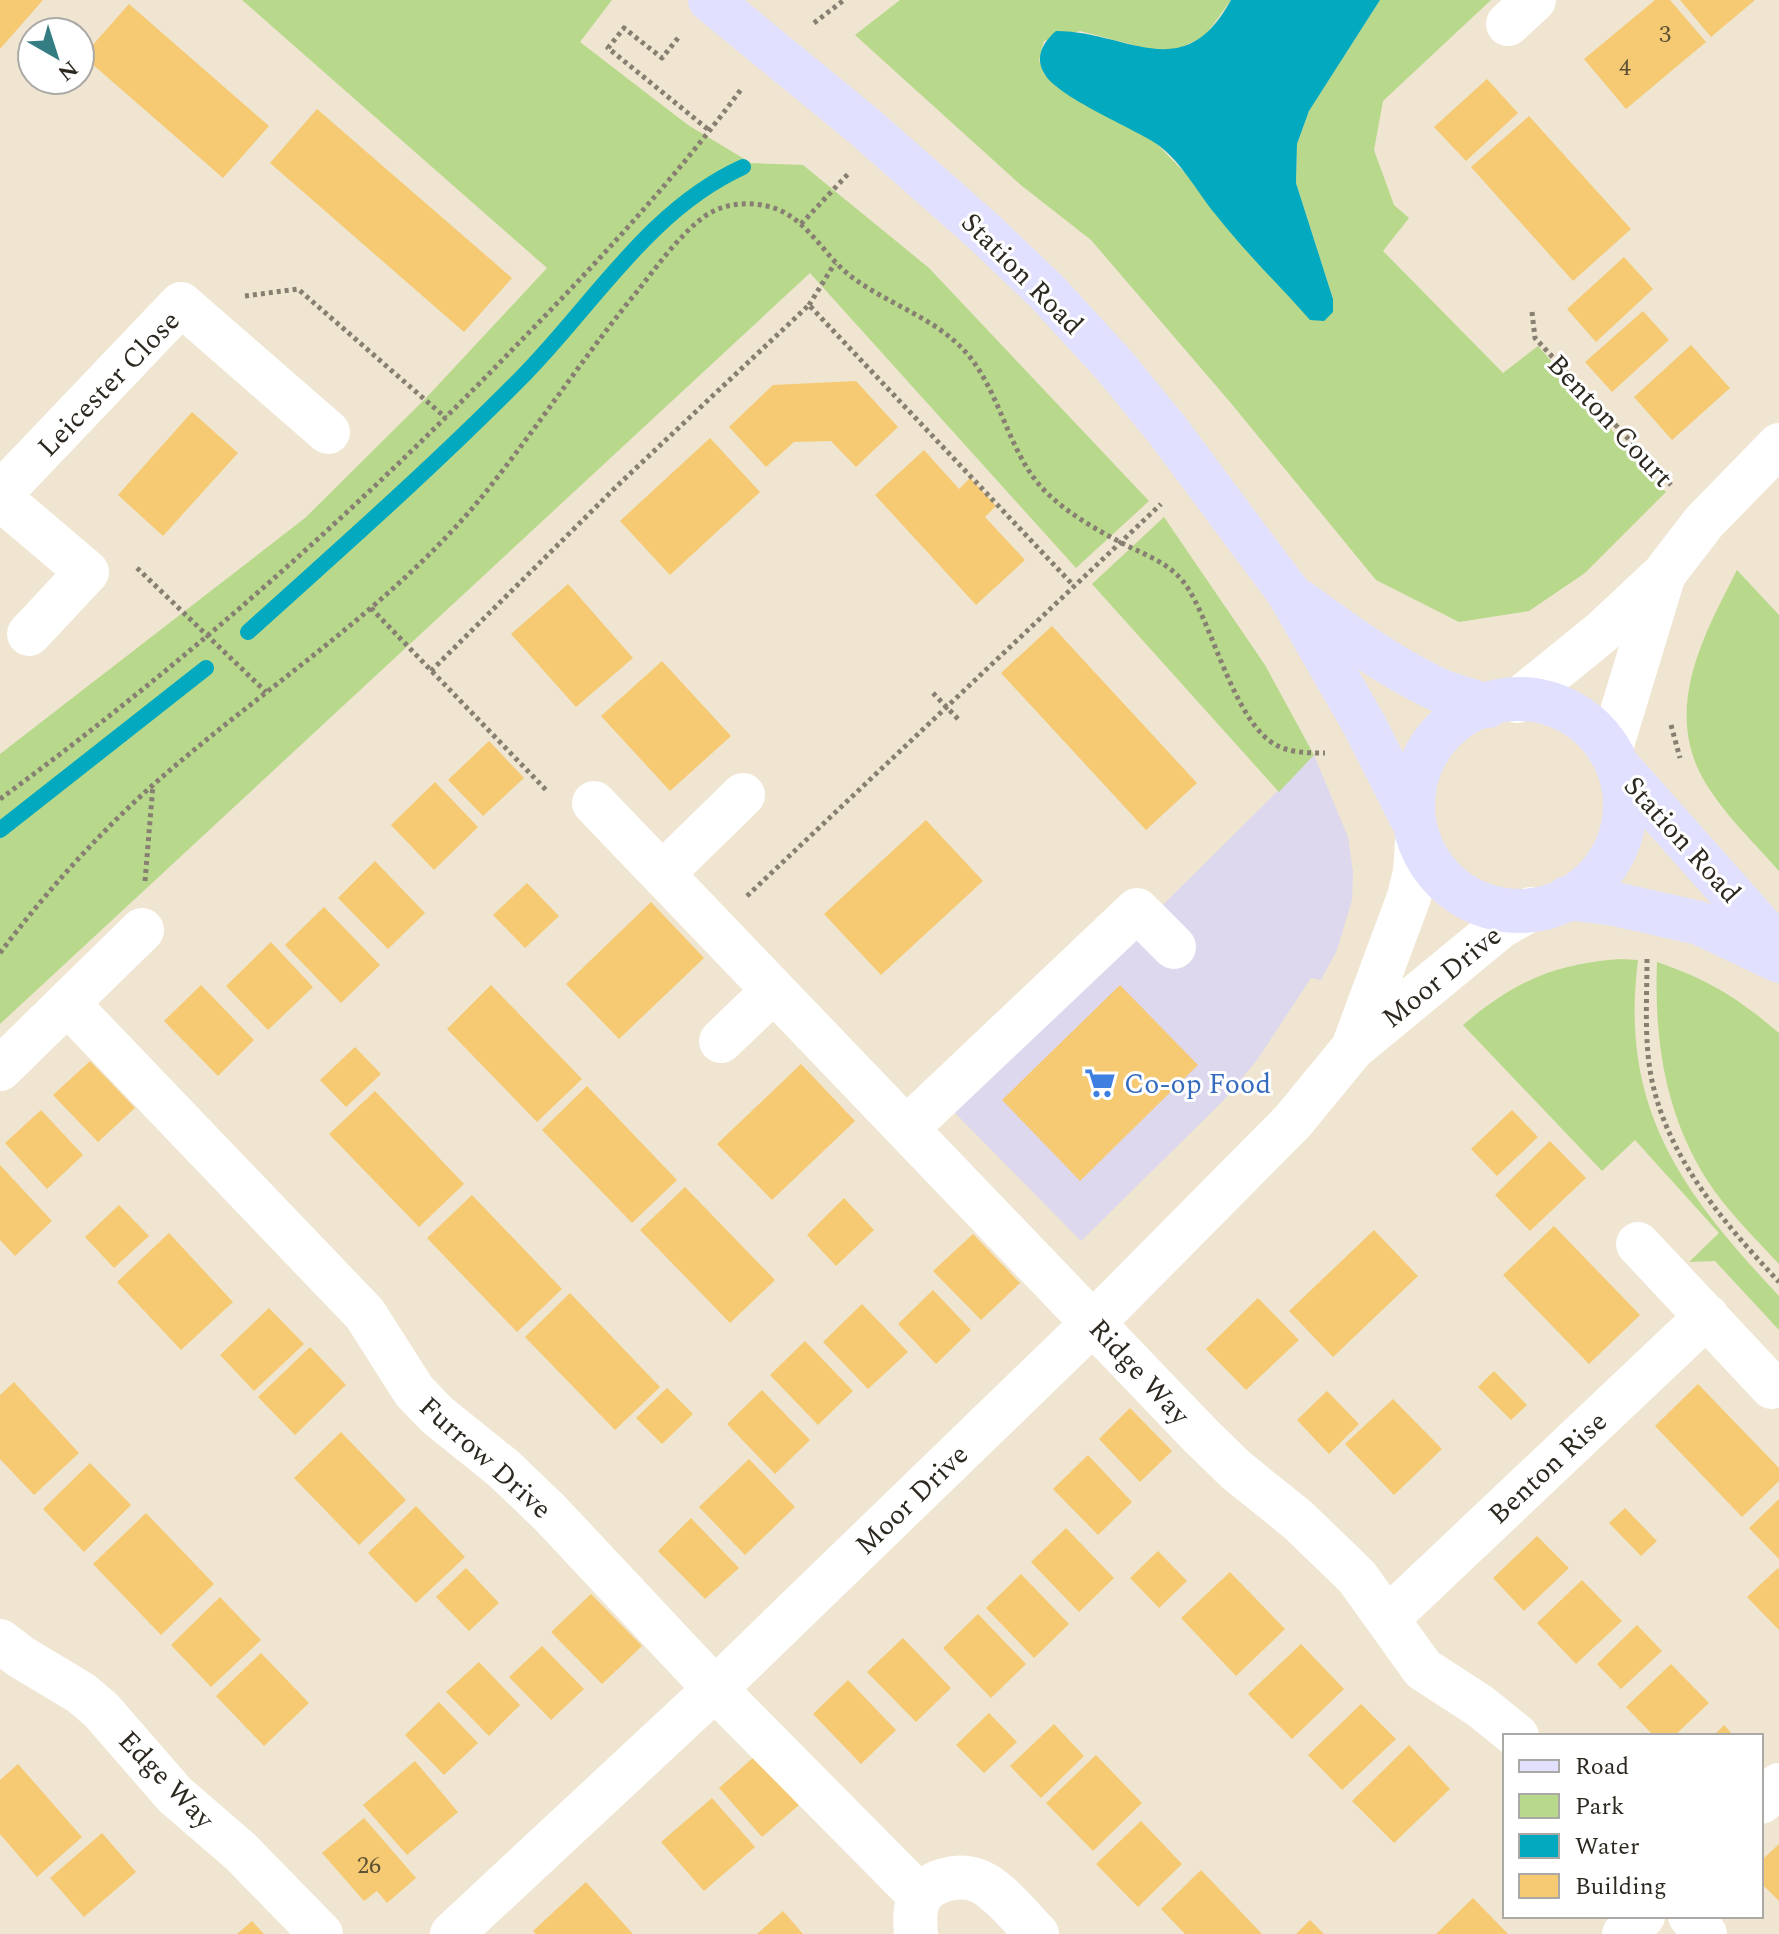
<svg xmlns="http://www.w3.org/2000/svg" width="1779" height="1934" font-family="Spectral,serif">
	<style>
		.commercial { fill: #ddd8ee }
		.green { fill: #b8d98c }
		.water { fill: #03a9be }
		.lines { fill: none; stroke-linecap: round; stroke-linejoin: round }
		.stream { stroke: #03a9be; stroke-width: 16 }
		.building { fill: #f5ca73 }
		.path { stroke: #878072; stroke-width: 5; stroke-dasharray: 4 4; stroke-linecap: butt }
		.minor { stroke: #fff; stroke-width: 44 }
		.major { stroke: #e2e0ff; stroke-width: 44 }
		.labels { text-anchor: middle; stroke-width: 6; stroke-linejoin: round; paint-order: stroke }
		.number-label { font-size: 24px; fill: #5f5136 }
		.street-label { font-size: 28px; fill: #2d2921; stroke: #fff }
		.shop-label { font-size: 28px; fill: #366cbe; stroke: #fff; text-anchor: start }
	</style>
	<rect width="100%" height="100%" fill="#efe5d0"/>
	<path class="commercial" d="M1314 755 1348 837 1353 872 1352 900 1337 950 1321 980 1311 978 1257 1060 1222 1102 1081 1241 954 1112Z"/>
	<path class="green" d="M242 0H612L580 42 688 125 751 163 803 165 929 268 1149 501 1076 568 810 273 0 1024V754L305 518 425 399 547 268Z
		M900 0H1231L1205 36 1180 48 1156 51 1080 31 1044 41 1039 60 1044 74 1057 87 1156 143 1183 171 1333 299 1296 183 1297 144 1309 111 1380 0H1491L1383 101 1374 150 1394 205 1409 218 1383 251 1503 373 1538 346 1666 492 1585 573 1529 611 1459 622 1376 580 1230 402 1091 240 1022 186 855 35Z
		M1164 517 1265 665 1314 755 1279 792 1092 584Z
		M1737 570 1779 615V871C1752 840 1716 807 1698 769 1667 700 1706 631 1737 570Z
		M1620 959 1638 960C1619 1109 1682 1192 1779 1296V1330L1715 1261 1689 1262 1719 1233 1635 1140 1602 1171 1463 1025C1514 982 1553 964 1620 959Z
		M1657 962C1709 980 1738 998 1779 1033V1264C1754 1237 1727 1211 1707 1180 1665 1114 1654 1039 1657 962Z"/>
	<path class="water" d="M1231 0H1380L1309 111 1297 144 1296 183 1333 299V312L1324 321 1310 320C1279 285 1245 252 1216 215 1196 191 1180 158 1152 141 1128 126 1056 96 1044 73 1034 57 1044 41 1056 31 1128 31 1183 88 1231 0Z"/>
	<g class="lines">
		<path class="stream" d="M248 632C340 549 433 467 520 379 592 307 648 210 743 167
			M0 830 206 668"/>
	</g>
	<path class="building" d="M0 0H43L0 49Z
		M1655 0H1670L1706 42 1626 109 1584 59Z
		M1680 0H1755L1711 37Z
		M129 4 269 126 223 178 83 56Z
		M1487 79 1518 113 1466 161 1434 127Z
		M317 109 512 278 464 332 270 163Z
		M1529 116 1631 229 1573 281 1471 167Z
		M1624 257 1653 289 1596 342 1567 309Z
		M1643 311 1669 340 1612 392 1585 362Z
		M1691 345 1730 388 1672 440 1634 397Z
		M856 381 898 427 856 467 831 441 794 442 766 467 729 427 773 385Z
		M192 412 238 453 163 536 118 495Z
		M710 438 760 492 670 575 620 521Z
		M924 450 959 489 970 478 996 506 985 517 1025 560 976 605 875 495Z
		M568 584 633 658 576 707 511 634Z
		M1052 626 1197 783 1146 830 1001 673Z
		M662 661 731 736 670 791 601 716Z
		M489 741 524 778 483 816 448 780Z
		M435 782 478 827 434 870 391 825Z
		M926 820 983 881 881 975 824 914Z
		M375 861 425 913 388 949 338 898Z
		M527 883 559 916 525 948 493 915Z
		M651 902 704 958 619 1039 566 984Z
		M324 907 380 965 341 1003 285 945Z
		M271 942 313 987 268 1030 226 986Z
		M201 985 254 1040 218 1076 164 1021Z
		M491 985 582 1079 537 1122 447 1029Z
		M1120 985 1198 1065 1080 1181 1002 1100Z
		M355 1047 381 1074 346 1107 320 1080Z
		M90 1061 135 1108 98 1142 53 1095Z
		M801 1064 855 1121 772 1200 717 1144Z
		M587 1086 677 1180 632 1223 542 1130Z
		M375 1091 464 1184 419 1227 329 1134Z
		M41 1110 83 1155 47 1189 5 1143Z
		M1512 1110 1538 1137 1497 1176 1471 1149Z
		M1550 1141 1586 1178 1530 1231 1495 1195Z
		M0 1165 52 1221 15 1256 0 1240Z
		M685 1187 775 1280 730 1323 640 1230Z
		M472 1195 562 1289 517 1332 427 1238Z
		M844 1198 874 1230 836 1266 807 1235Z
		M119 1205 149 1236 114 1268 85 1237Z
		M1554 1226 1640 1315 1589 1364 1503 1275Z
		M1374 1230 1418 1276 1333 1357 1289 1311Z
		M169 1233 233 1302 181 1350 117 1282Z
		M973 1234 1020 1283 981 1320 933 1271Z
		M933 1290 971 1330 936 1364 898 1324Z
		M570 1293 660 1387 615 1430 525 1337Z
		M1258 1298 1299 1340 1246 1390 1206 1349Z
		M862 1304 908 1352 868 1389 823 1342Z
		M269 1308 304 1344 254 1391 220 1355Z
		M805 1341 853 1391 818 1425 770 1375Z
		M310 1347 346 1385 295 1435 258 1397Z
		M1494 1371 1527 1405 1511 1420 1478 1387Z
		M14 1382 79 1453 34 1495 0 1459V1395Z
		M1698 1384 1779 1468V1481L1742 1517 1655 1426Z
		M667 1388 693 1414 662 1444 636 1418Z
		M762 1390 810 1440 775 1474 727 1424Z
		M1327 1391 1359 1424 1329 1454 1297 1420Z
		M1393 1399 1442 1449 1394 1495 1345 1444Z
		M1130 1408 1172 1451 1140 1482 1099 1439Z
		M341 1432 406 1500 359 1545 294 1478Z
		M1088 1455 1132 1502 1098 1535 1053 1489Z
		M749 1459 795 1507 745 1555 699 1507Z
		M90 1463 131 1505 84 1552 43 1509Z
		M1779 1499V1559L1749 1528Z
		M416 1506 465 1557 416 1603 368 1553Z
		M1625 1508 1657 1541 1641 1556 1609 1523Z
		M146 1513 214 1584 161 1635 93 1564Z
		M691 1518 739 1568 705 1599 658 1551Z
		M1066 1528 1114 1578 1079 1612 1031 1562Z
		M1537 1536 1569 1568 1524 1611 1493 1578Z
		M1158 1551 1187 1581 1159 1608 1130 1578Z
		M466 1568 499 1603 469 1631 436 1597Z
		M1778 1568 1779 1570V1630L1747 1597Z
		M1230 1572 1285 1629 1236 1676 1181 1618Z
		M1021 1574 1069 1624 1034 1658 986 1608Z
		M1582 1580 1622 1621 1576 1664 1537 1623Z
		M591 1594 642 1646 602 1684 551 1632Z
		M220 1597 261 1640 211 1687 171 1645Z
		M978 1614 1026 1664 991 1698 943 1648Z
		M1637 1625 1662 1651 1621 1689 1597 1664Z
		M903 1638 951 1688 916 1722 867 1672Z
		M1301 1644 1344 1689 1292 1739 1248 1694Z
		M542 1646 584 1689 551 1720 509 1677Z
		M261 1653 309 1703 264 1746 216 1696Z
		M479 1662 520 1705 489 1736 446 1692Z
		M1671 1664 1709 1703 1674 1736H1654L1626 1707Z
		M848 1680 896 1730 861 1764 813 1714Z
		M439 1702 478 1743 444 1775 405 1735Z
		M1361 1704 1396 1739 1342 1790 1308 1755Z
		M989 1713 1017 1742 984 1773 956 1745Z
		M1054 1724 1084 1756 1041 1798 1010 1766Z
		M1724 1725 1734 1736H1713Z
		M1409 1745 1450 1789 1394 1843 1352 1801Z
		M1096 1755 1142 1803 1093 1851 1046 1803Z
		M755 1756 799 1805 762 1837 719 1788Z
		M415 1761 458 1812 407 1855 363 1805Z
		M18 1764 82 1837 37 1877 0 1834V1780Z
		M712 1798 755 1847 704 1891 661 1842Z
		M364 1818 416 1878 387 1903 377 1891 364 1901 322 1853Z
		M1141 1821 1182 1864 1138 1907 1096 1864Z
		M102 1833 136 1872 84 1917 50 1878Z
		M1779 1844V1901L1761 1883V1861Z
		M1201 1870 1262 1934H1185L1161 1909Z
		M586 1882 633 1934H536L533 1931Z
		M1473 1898 1508 1934H1436Z
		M783 1911 803 1934H757Z
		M1310 1920 1324 1934H1296Z
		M252 1921 264 1934H237Z"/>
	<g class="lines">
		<path class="path" d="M814 23 844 0
			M678 38 662 58 624 28 608 48 710 131
			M801 224 848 174
			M245 296 298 289 446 418
			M809 305 835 263
			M1532 312 1535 338 1671 485
			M137 568 266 692
			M371 608 548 792
			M431 671 618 485 809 305 1073 585
			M933 693 959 720
			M1671 725 1680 758
			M0 799C183 665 353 515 510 352 592 268 673 182 742 88
			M145 881 153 785
			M747 896 1161 504
			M0 953C46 892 97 835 154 784 264 687 392 608 485 493 537 428 582 359 635 294 656 268 678 236 705 216 717 208 728 205 741 204 757 203 774 206 787 214 812 229 826 256 848 274 888 306 941 318 973 361 1003 402 1011 459 1048 494 1068 513 1095 529 1120 542 1146 556 1173 563 1189 590 1214 630 1236 726 1278 746 1293 753 1309 753 1325 753
			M1647 959C1647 998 1644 1038 1651 1076 1667 1158 1724 1223 1779 1282"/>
		<path class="minor" d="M1508 24 1534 0
			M0 494 181 304 328 432
			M0 498 87 572 29 634
			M1664 574 1704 522 1779 445
			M1517 701 1602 632 1664 574 1611 748
			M594 803 1201 1436 1236 1470 1298 1520 1357 1577 1423 1669 1480 1706 1517 1736
			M662 874 743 795
			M68 1004 365 1314 414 1391 437 1415 503 1468 550 1513 715 1689 920 1896
			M721 1041 773 991
			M1354 1045 1409 897 1415 872 1417 842
			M0 1069 142 930
			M907 1128 1137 910 1174 947
			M1638 1244 1772 1387
			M1388 1618 1707 1316
			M0 1641 21 1657 81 1693 101 1710 175 1795 241 1852 321 1934
			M1761 1802 1779 1785
			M1690 1916 1705 1934
			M452 1934 715 1689 1094 1322 1293 1121 1353 1048 1500 927 1531 909
			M916 1934C915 1922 914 1908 920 1897 930 1880 958 1874 976 1880 996 1886 1022 1919 1037 1934
			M1624 1934 1643 1916"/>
		<path class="major" d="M710 0 865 127 982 230 1047 292 1114 365 1168 431 1288 592 1365 726 1412 819
			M1299 601C1345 634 1389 667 1441 691 1456 697 1473 701 1488 706
			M1413 805a106 106 0 1 1 212 0a106 106 0 1 1-212 0Z
			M1618 766 1779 947
			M1567 898 1615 904 1699 923 1779 961"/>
	</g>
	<defs>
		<symbol id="supermarket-bare" viewBox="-9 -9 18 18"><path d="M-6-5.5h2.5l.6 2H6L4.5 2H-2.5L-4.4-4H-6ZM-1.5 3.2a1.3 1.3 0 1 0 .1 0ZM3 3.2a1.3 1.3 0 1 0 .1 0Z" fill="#3f7fe0" stroke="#fff" stroke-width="2.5" paint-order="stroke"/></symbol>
	</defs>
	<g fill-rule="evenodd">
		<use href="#supermarket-bare" x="1078" y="1061" width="44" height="44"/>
	</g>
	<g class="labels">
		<g class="number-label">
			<text x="1665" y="42">3</text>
			<text x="1625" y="75">4</text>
			<text x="369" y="1873">26</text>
		</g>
		<g class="street-label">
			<text transform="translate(1023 273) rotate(45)" y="10">Station Road</text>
			<text transform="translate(108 383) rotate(-46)" y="10">Leicester Close</text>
			<text transform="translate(1611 420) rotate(47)" y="10">Benton Court</text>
			<text transform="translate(1683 839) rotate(48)" y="10">Station Road</text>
			<text transform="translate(1441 976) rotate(-39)" y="10">Moor Drive</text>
			<text transform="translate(1140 1371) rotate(47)" y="10">Ridge Way</text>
			<text transform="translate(486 1457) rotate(42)" y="10">Furrow Drive</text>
			<text transform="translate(1547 1467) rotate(-43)" y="10">Benton Rise</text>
			<text transform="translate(911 1499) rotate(-44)" y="10">Moor Drive</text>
			<text transform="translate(167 1779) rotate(46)" y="10">Edge Way</text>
		</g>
		<g class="shop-label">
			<text x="1124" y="1093">Co-op Food</text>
		</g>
	</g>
	<rect x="1503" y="1734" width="260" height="184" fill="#ffffff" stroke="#aba9a6" stroke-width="2"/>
	<rect x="1519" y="1760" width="40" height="12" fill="#e2e0ff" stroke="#aba9a6" stroke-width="2"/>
	<text x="1575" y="1774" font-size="24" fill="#2d2921">Road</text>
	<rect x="1519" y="1794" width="40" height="24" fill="#b8d98c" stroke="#aba9a6" stroke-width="2"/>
	<text x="1575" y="1814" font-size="24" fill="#2d2921">Park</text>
	<rect x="1519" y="1834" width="40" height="24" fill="#03a9be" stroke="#aba9a6" stroke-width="2"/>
	<text x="1575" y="1854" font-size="24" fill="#2d2921">Water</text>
	<rect x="1519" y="1874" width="40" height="24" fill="#f5ca73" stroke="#aba9a6" stroke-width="2"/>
	<text x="1575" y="1894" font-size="24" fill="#2d2921">Building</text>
	<g transform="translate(56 56) rotate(141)"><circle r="38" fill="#ffffff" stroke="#aba9a6" stroke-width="2"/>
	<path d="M0-6L14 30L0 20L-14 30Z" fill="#347d82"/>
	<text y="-12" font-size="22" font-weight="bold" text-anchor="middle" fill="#2d2921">N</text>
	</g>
</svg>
